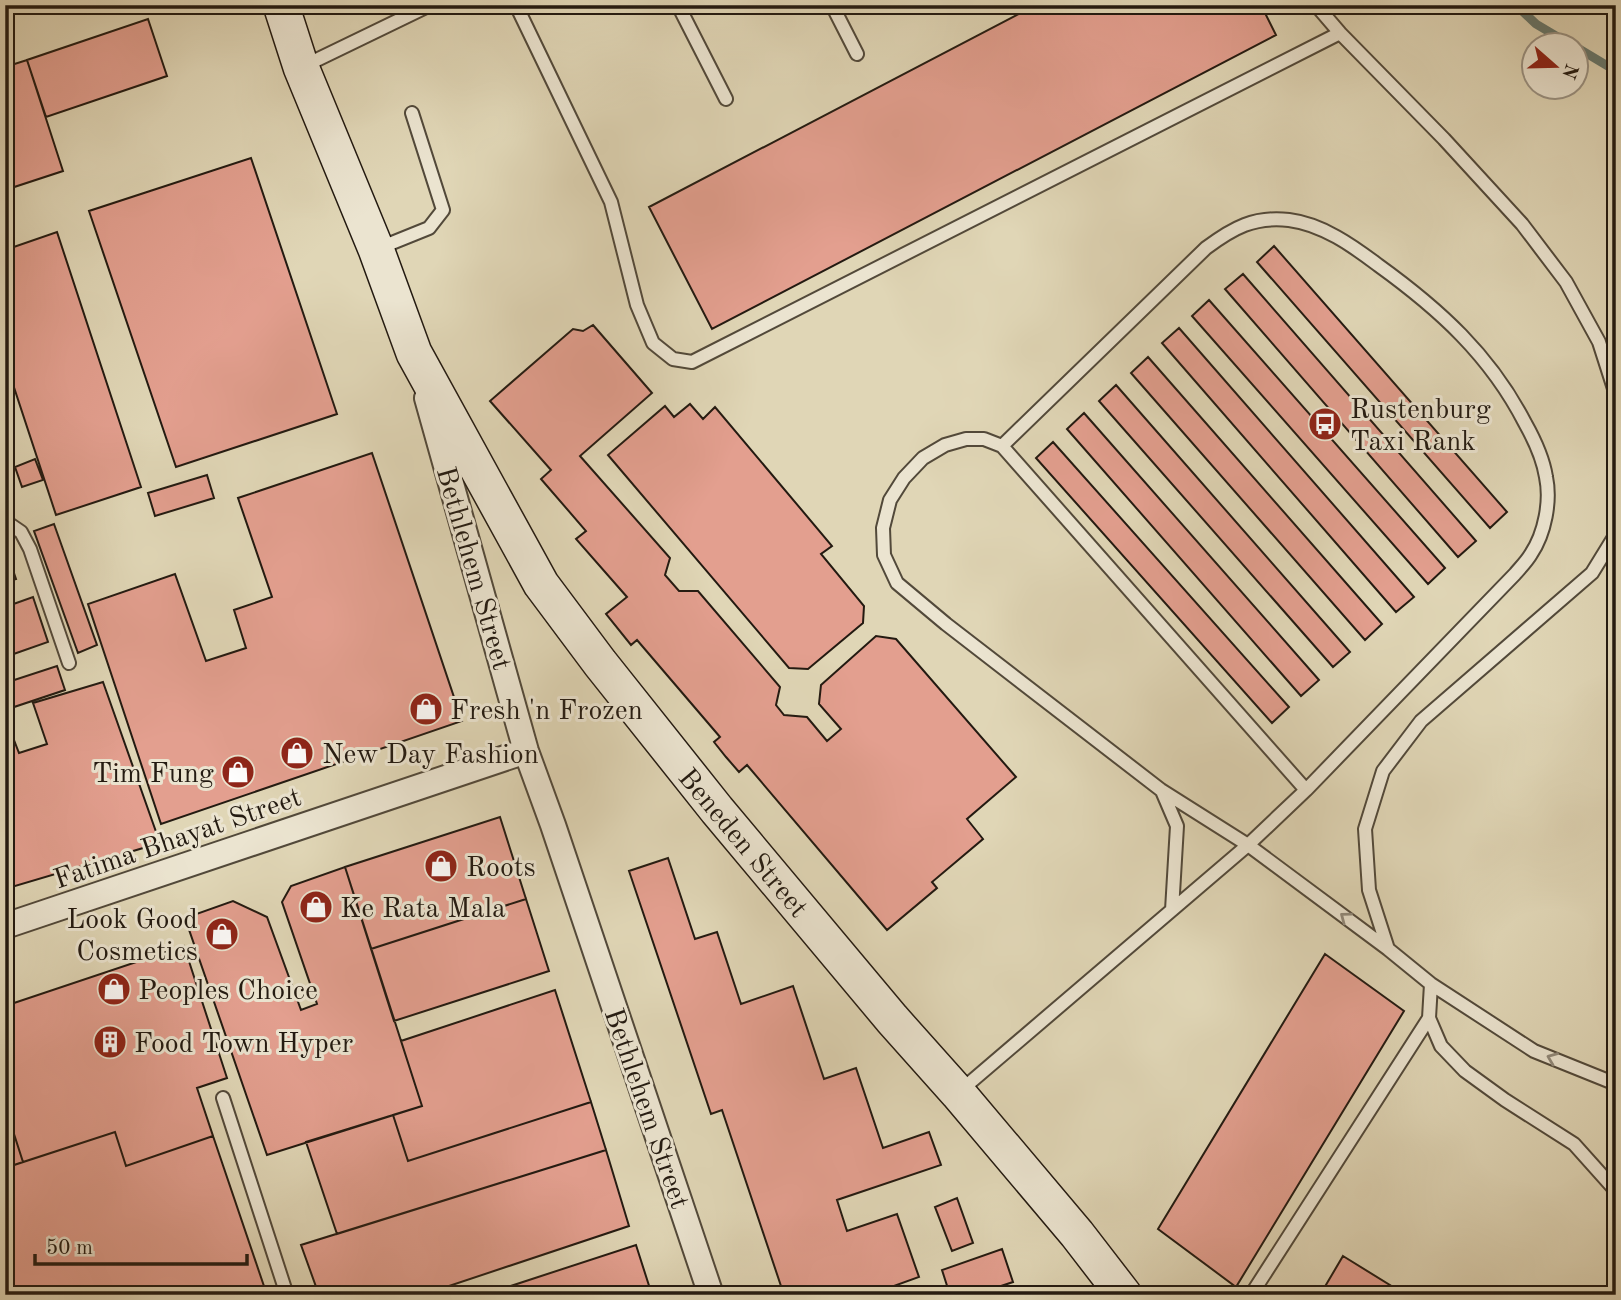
<svg xmlns="http://www.w3.org/2000/svg" width="1621" height="1300" font-family="'Old Standard TT',serif">
	<style>
		.lines { fill: none; stroke-linecap: round; stroke-linejoin: round }
		.stream { stroke: #67796f; stroke-width: 9 }
		.building { fill: #e39f8f; stroke: #231a11; stroke-width: 2 }
		.lane-casing { stroke: #52493a; stroke-width: 16 }
		.street-casing { stroke: #52493a; stroke-width: 28 }
		.secondary-casing { stroke: #231a11; stroke-width: 38 }
		.lane { stroke: #ebe4d0; stroke-width: 12 }
		.street { stroke: #ebe4d0; stroke-width: 24 }
		.secondary { stroke: #ebe4d0; stroke-width: 35 }
		.oneway { stroke: #91897a }
		.labels { text-anchor: middle; stroke-width: 6; stroke-linejoin: round; paint-order: stroke }
		.poi-label { font-size: 28px; fill: #231a11; stroke: #ebe4d0; text-anchor: start }
		.street-label { font-size: 28px; fill: #231a11; stroke: #ebe4d0 }
	</style>
	<rect width="100%" height="100%" fill="#e0d6b6"/>
	<filter id="stains"><feTurbulence type="fractalNoise" baseFrequency=".00286" numOctaves="4"/><feColorMatrix values="0 0 0 0 .2 0 0 0 0 .09 0 0 0 0 .02 0 0 0 .5 -.17"/></filter>
	<radialGradient id="worn" r=".72"><stop offset=".6" stop-color="#630" stop-opacity="0"/><stop offset="1" stop-color="#630" stop-opacity=".3"/></radialGradient>
	<g class="lines">
		<path class="stream" d="M1516 5 1536 24 1573 46
			M1576 47 1616 71"/>
	</g>
	<path class="building" d="M1036 5H1261L1276 35 712 329 649 207Z
		M148 19 167 76 46 117 27 60Z
		M27 60 63 171 5 190V67Z
		M251 158 337 414 176 467 89 211Z
		M57 232 141 487 56 515 5 360V250Z
		M1274 246 1507 512 1490 528 1257 262Z
		M1243 274 1476 541 1458 557 1225 289Z
		M1209 300 1445 568 1428 584 1192 316Z
		M593 325 652 393 580 456 670 558 665 575 679 591H698L780 687 776 705 784 715 807 717 827 741 841 729 819 704 821 685 876 636 896 639 1016 777 967 819 983 839 932 882 937 888 887 930 747 765 739 772 726 757 714 742 720 737 637 640 631 645 606 614 627 597 576 539 586 531 541 479 551 470 490 401 573 329 583 331Z
		M1179 328 1414 597 1396 612 1162 343Z
		M1148 357 1382 624 1365 640 1131 373Z
		M1116 385 1350 652 1333 667 1099 401Z
		M690 404 703 419 715 407 832 546 821 554 864 606 863 623 808 669 789 668 608 455 665 406 674 417Z
		M1084 413 1319 680 1301 696 1067 429Z
		M1053 442 1289 707 1272 723 1036 458Z
		M372 453 462 721 161 824 88 604 175 574 206 661 246 648 234 610 272 597 238 498Z
		M35 459 43 480 22 487 15 467Z
		M207 475 214 498 155 516 148 493Z
		M54 524 97 645 78 653 34 531Z
		M5 546 16 579 5 582Z
		M33 597 48 642 5 657V607Z
		M57 666 65 690 5 710V683Z
		M103 682 160 843 5 889V737L12 735 19 753 47 744 33 703Z
		M500 817 526 899 371 949 345 867Z
		M668 858 695 939 717 932 741 1004 793 986 824 1079 856 1068 883 1148 929 1132 941 1165 837 1200 847 1231 897 1214 919 1277 869 1295H784L722 1110 711 1114 629 871Z
		M345 867 422 1106 267 1155 185 918 233 901 267 917 301 1010 317 1004 282 902 291 886Z
		M526 899 549 971 394 1021 371 949Z
		M184 946 227 1078 197 1088 213 1136 126 1166 115 1132 23 1162 5 1106V1006Z
		M1325 954 1404 1011 1236 1287 1158 1229Z
		M555 990 591 1102 408 1161 393 1115 422 1106 401 1041Z
		M591 1102 606 1150 337 1234 306 1142 393 1115 408 1161Z
		M5 1106 23 1162 5 1168Z
		M115 1132 126 1166 213 1136 267 1295H5V1168Z
		M606 1150 629 1226 422 1295H319L301 1245Z
		M957 1198 973 1243 952 1251 935 1207Z
		M636 1245 652 1295H483Z
		M1002 1249 1013 1282 974 1295H950L942 1270Z
		M1343 1256 1406 1295H1320Z"/>
	<g class="lines">
		<defs>
			<path id="lane" d="M516 5 611 202 637 305 653 343 673 359 692 362 1340 33
				M678 5 726 99
				M832 5 857 54
				M1316 5 1340 33 1444 139 1522 224 1566 282 1599 342 1616 395
				M1614 5 1616 13
				M302 67 430 5
				M377 249 429 228 443 210 412 113
				M1002 446 984 439H966L945 445 923 458 904 478 890 500 883 528 884 555 897 583 946 624 1161 790 1248 845 1388 949 1431 984 1534 1051 1616 1084
				M5 521 21 532 30 549 69 663
				M1162 791 1177 826 1172 910
				M1388 949 1369 890 1365 829 1383 771 1421 721 1592 573 1616 534
				M1431 984 1429 1018 1441 1046 1465 1071 1505 1100 1574 1144 1616 1191
				M959 1092 1248 845 1306 790 1515 574C1520 568 1527 561 1531 554 1545 533 1551 501 1546 477 1543 458 1534 439 1525 423 1490 355 1439 309 1378 265 1353 246 1322 224 1289 220 1254 216 1233 228 1206 248L1002 446 1306 790
				M223 1098 287 1295
				M1251 1295 1429 1018"/>
			<path id="street" d="M427 398 526 751 553 825 711 1295
				M5 926 526 751"/>
			<path id="secondary" d="M281 5 301 67 376 249 414 353 541 584 600 663 717 810 892 1019 958 1093 1077 1234 1124 1295"/>
		</defs>
		<use href="#lane" class="lane-casing"/>
		<use href="#street" class="street-casing"/>
		<use href="#secondary" class="secondary-casing"/>
		<use href="#lane" class="lane"/>
		<use href="#street" class="street"/>
		<use href="#secondary" class="secondary"/>
	</g>
	<defs><path id="oneway-chevron" d="M-2-3.5L2.5 0L-2 3.5" fill="none" stroke-width="1.6" stroke-linecap="round" stroke-linejoin="round" transform="scale(1.75)"/></defs>
	<g class="oneway">
		<use href="#oneway-chevron" transform="translate(1345 917) rotate(-143)"/>
		<use href="#oneway-chevron" transform="translate(1552 1058) rotate(-158)"/>
	</g>
	<defs>
		<symbol id="bus-disc" viewBox="-11 -11 22 22"><circle r="9.5" fill="#8f2418" stroke="#ebe4d0"/><path d="M-5-6H5V4H4V6H2V4H-2V6H-4V4H-5ZM-3.5-4V0h7V-4ZM-3.5 1.2v1.5H-2V1.2ZM2 1.2v1.5H3.5V1.2Z" fill="#fff"/></symbol>
		<symbol id="shop-disc" viewBox="-11 -11 22 22"><circle r="9.5" fill="#8f2418" stroke="#ebe4d0"/><path d="M-5-2.5h2.3a2.7 3.5 0 0 1 5.4 0H5L5.5 6h-11ZM-1.5-2.5h3a1.5 2.3 0 0 0-3 0Z" fill="#fff"/></symbol>
		<symbol id="building-disc" viewBox="-11 -11 22 22"><circle r="9.5" fill="#8f2418" stroke="#ebe4d0"/><path d="M-4-6H4V6H1V3H-1V6H-4ZM-2.5-4.3h1.7v1.8h-1.7ZM.8-4.3h1.7v1.8H.8ZM-2.5-1h1.7V.8h-1.7ZM.8-1h1.7V.8H.8Z" fill="#fff"/></symbol>
	</defs>
	<g fill-rule="evenodd">
		<use href="#bus-disc" x="1306" y="405" width="38" height="38"/>
		<use href="#shop-disc" x="407" y="690" width="38" height="38"/>
		<use href="#shop-disc" x="278" y="734" width="38" height="38"/>
		<use href="#shop-disc" x="219" y="753" width="38" height="38"/>
		<use href="#shop-disc" x="422" y="847" width="38" height="38"/>
		<use href="#shop-disc" x="297" y="888" width="38" height="38"/>
		<use href="#shop-disc" x="203" y="915" width="38" height="38"/>
		<use href="#shop-disc" x="95" y="970" width="38" height="38"/>
		<use href="#building-disc" x="91" y="1023" width="38" height="38"/>
	</g>
	<g class="labels">
		<g class="poi-label">
			<text x="1350" y="418">Rustenburg<tspan x="1350" dy="32">Taxi Rank</tspan></text>
			<text x="450" y="719">Fresh 'n Frozen</text>
			<text x="322" y="763">New Day Fashion</text>
			<text x="214" y="782" text-anchor="end">Tim Fung</text>
			<text x="466" y="876">Roots</text>
			<text x="340" y="917">Ke Rata Mala</text>
			<text x="198" y="928" text-anchor="end">Look Good<tspan x="198" dy="32">Cosmetics</tspan></text>
			<text x="138" y="999">Peoples Choice</text>
			<text x="134" y="1052">Food Town Hyper</text>
		</g>
		<g class="street-label">
			<text transform="translate(475 568) rotate(74)" y="10">Bethlehem Street</text>
			<text transform="translate(177 837) rotate(-19)" y="10">Fatima Bhayat Street</text>
			<text transform="translate(744 842) rotate(50)" y="10">Beneden Street</text>
			<text transform="translate(648 1108) rotate(71)" y="10">Bethlehem Street</text>
		</g>
	</g>
	<rect width="1621" height="1300" fill="none" stroke="#e0d6b6" stroke-width="28"/>
	<rect x="7" y="7" width="1607" height="1286" fill="none" stroke="#231a11" stroke-width="3.5"/>
	<rect x="14" y="14" width="1593" height="1272" fill="none" stroke="#231a11" stroke-width="2"/>
	<g transform="translate(1555 66) rotate(110)"><circle r="33" fill="#ebe4d0" stroke="#9b9384" stroke-width="2"/>
	<path d="M0-5L12 26L0 18L-12 26Z" fill="#8f2418"/>
	<text y="-10" font-size="19" font-weight="bold" text-anchor="middle" fill="#231a11">N</text>
	</g>
	<path d="M35 1254v10h212v-10" fill="none" stroke="#231a11" stroke-width="3.5"/>
	<text x="46" y="1254" font-size="21" fill="#231a11" stroke="#ebe4d0" stroke-width="5" paint-order="stroke">50 m</text>
	<rect width="100%" height="100%" filter="url(#stains)"/>
	<rect width="100%" height="100%" fill="url(#worn)"/>
</svg>
